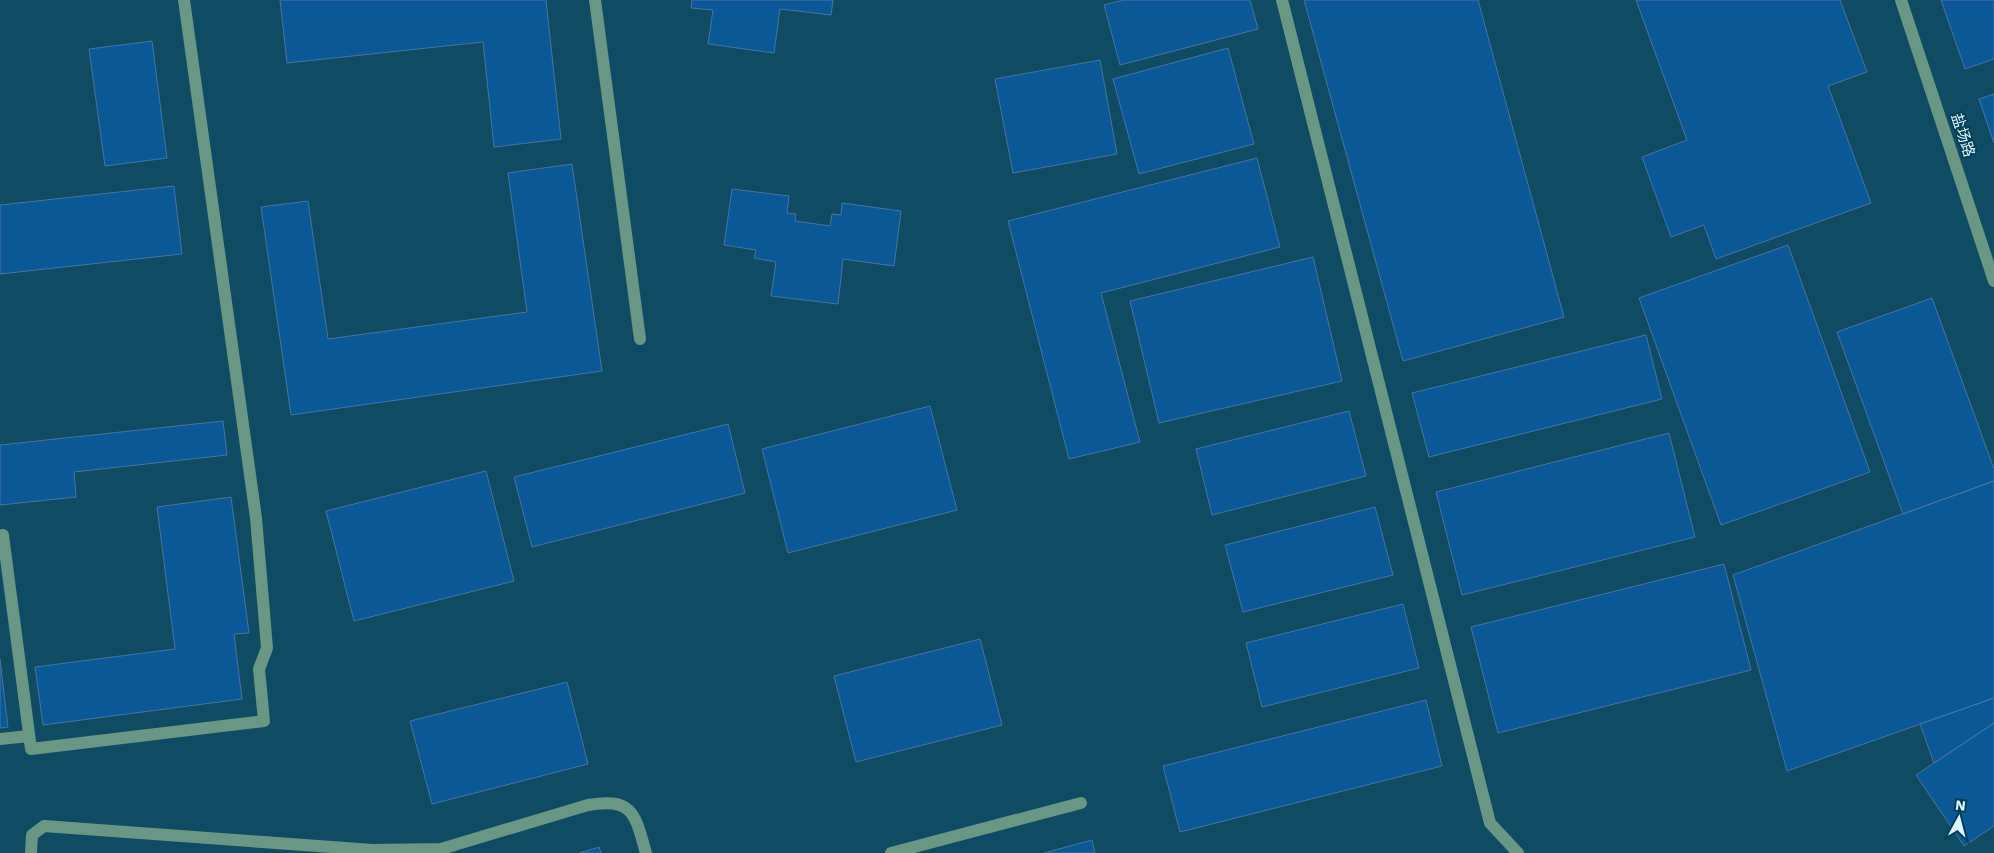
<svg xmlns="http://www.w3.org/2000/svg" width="1994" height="853" font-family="'Work Sans','Noto Sans SC',sans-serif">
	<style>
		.building { fill: #0a5896; stroke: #4674a2 }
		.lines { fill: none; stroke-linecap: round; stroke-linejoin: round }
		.minor { stroke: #699685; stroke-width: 12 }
		.labels { text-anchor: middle; stroke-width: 4; stroke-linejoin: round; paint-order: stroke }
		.street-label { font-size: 15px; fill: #dff4ff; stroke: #004158 }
	</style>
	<rect width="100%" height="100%" fill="#0f4c64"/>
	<path class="building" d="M280 0H546L561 139 494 147 483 42 287 63Z
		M692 0H833L831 15 780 9 774 53 708 44 713 10 691 8Z
		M1123 0H1250L1258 29 1120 65 1104 5Z
		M1304 0H1478L1564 317 1403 361Z
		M1636 0H1840L1867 72 1828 86 1871 203 1716 259 1704 225 1671 237 1642 157 1687 140Z
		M1941 0H1994V59L1965 69Z
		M152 41 167 158 105 166 89 49Z
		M1228 48 1254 144 1139 174 1113 79Z
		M1100 60 1117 154 1013 173 995 79Z
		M1994 94V143L1979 99Z
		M1257 158 1280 247 1101 293 1140 442 1069 459 1008 221Z
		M572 164 602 371 291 415 261 207 308 201 328 339 527 312 508 173Z
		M174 186 182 254 0 274V205Z
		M732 189 789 196 787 213 796 214 795 221 830 226 832 214 841 215 842 203 901 211 894 266 843 259 838 304 771 296 776 262 754 258 756 250 724 245Z
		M1788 245 1870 472 1721 525 1639 298Z
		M1313 257 1342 381 1159 423 1130 301Z
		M1932 298 1994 469V481L1903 514 1837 332Z
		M1646 335 1662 399 1429 457 1412 393Z
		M930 406 957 510 788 553 762 449Z
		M1349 411 1366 476 1212 515 1196 449Z
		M223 421 227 455 74 472 76 497 0 505V445Z
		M728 424 745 493 532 547 514 477Z
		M1669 433 1695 537 1462 595 1436 492Z
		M486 471 514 581 354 621 326 511Z
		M1994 481V698L1787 771 1733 575Z
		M231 497 249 633 234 634 242 699 43 725 35 667 175 649 157 507Z
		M1375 507 1393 575 1243 612 1225 545Z
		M1724 564 1751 670 1498 733 1471 627Z
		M1403 604 1419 668 1262 707 1246 643Z
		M980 639 1002 725 856 762 834 676Z
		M0 659 8 727 0 728Z
		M567 682 588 764 432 804 410 721Z
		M1994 698V723L1934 763 1920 724Z
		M1426 700 1442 766 1180 832 1163 766Z
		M1994 723V826L1964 846 1916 775Z
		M1092 840 1095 853H1044Z
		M599 847 601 853H579Z"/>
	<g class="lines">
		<path class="minor" d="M595 0 640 339
			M1282 0 1490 823 1518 853
			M1901 0 1994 281
			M3 535 31 749 264 721 259 669 267 648 256 518 184 0
			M0 739 29 736
			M31 853 32 835 44 826 372 850 441 849 588 805C634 797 635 815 646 853
			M891 853 1081 803"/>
	</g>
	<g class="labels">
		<g class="street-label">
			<text transform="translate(1963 135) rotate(72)" y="5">盐场路</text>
		</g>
	</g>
	<g transform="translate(1959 818) rotate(7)" stroke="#004158" stroke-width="4" paint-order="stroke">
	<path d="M0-4L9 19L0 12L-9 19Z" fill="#dff4ff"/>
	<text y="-8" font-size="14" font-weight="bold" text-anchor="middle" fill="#dff4ff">N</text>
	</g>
</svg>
